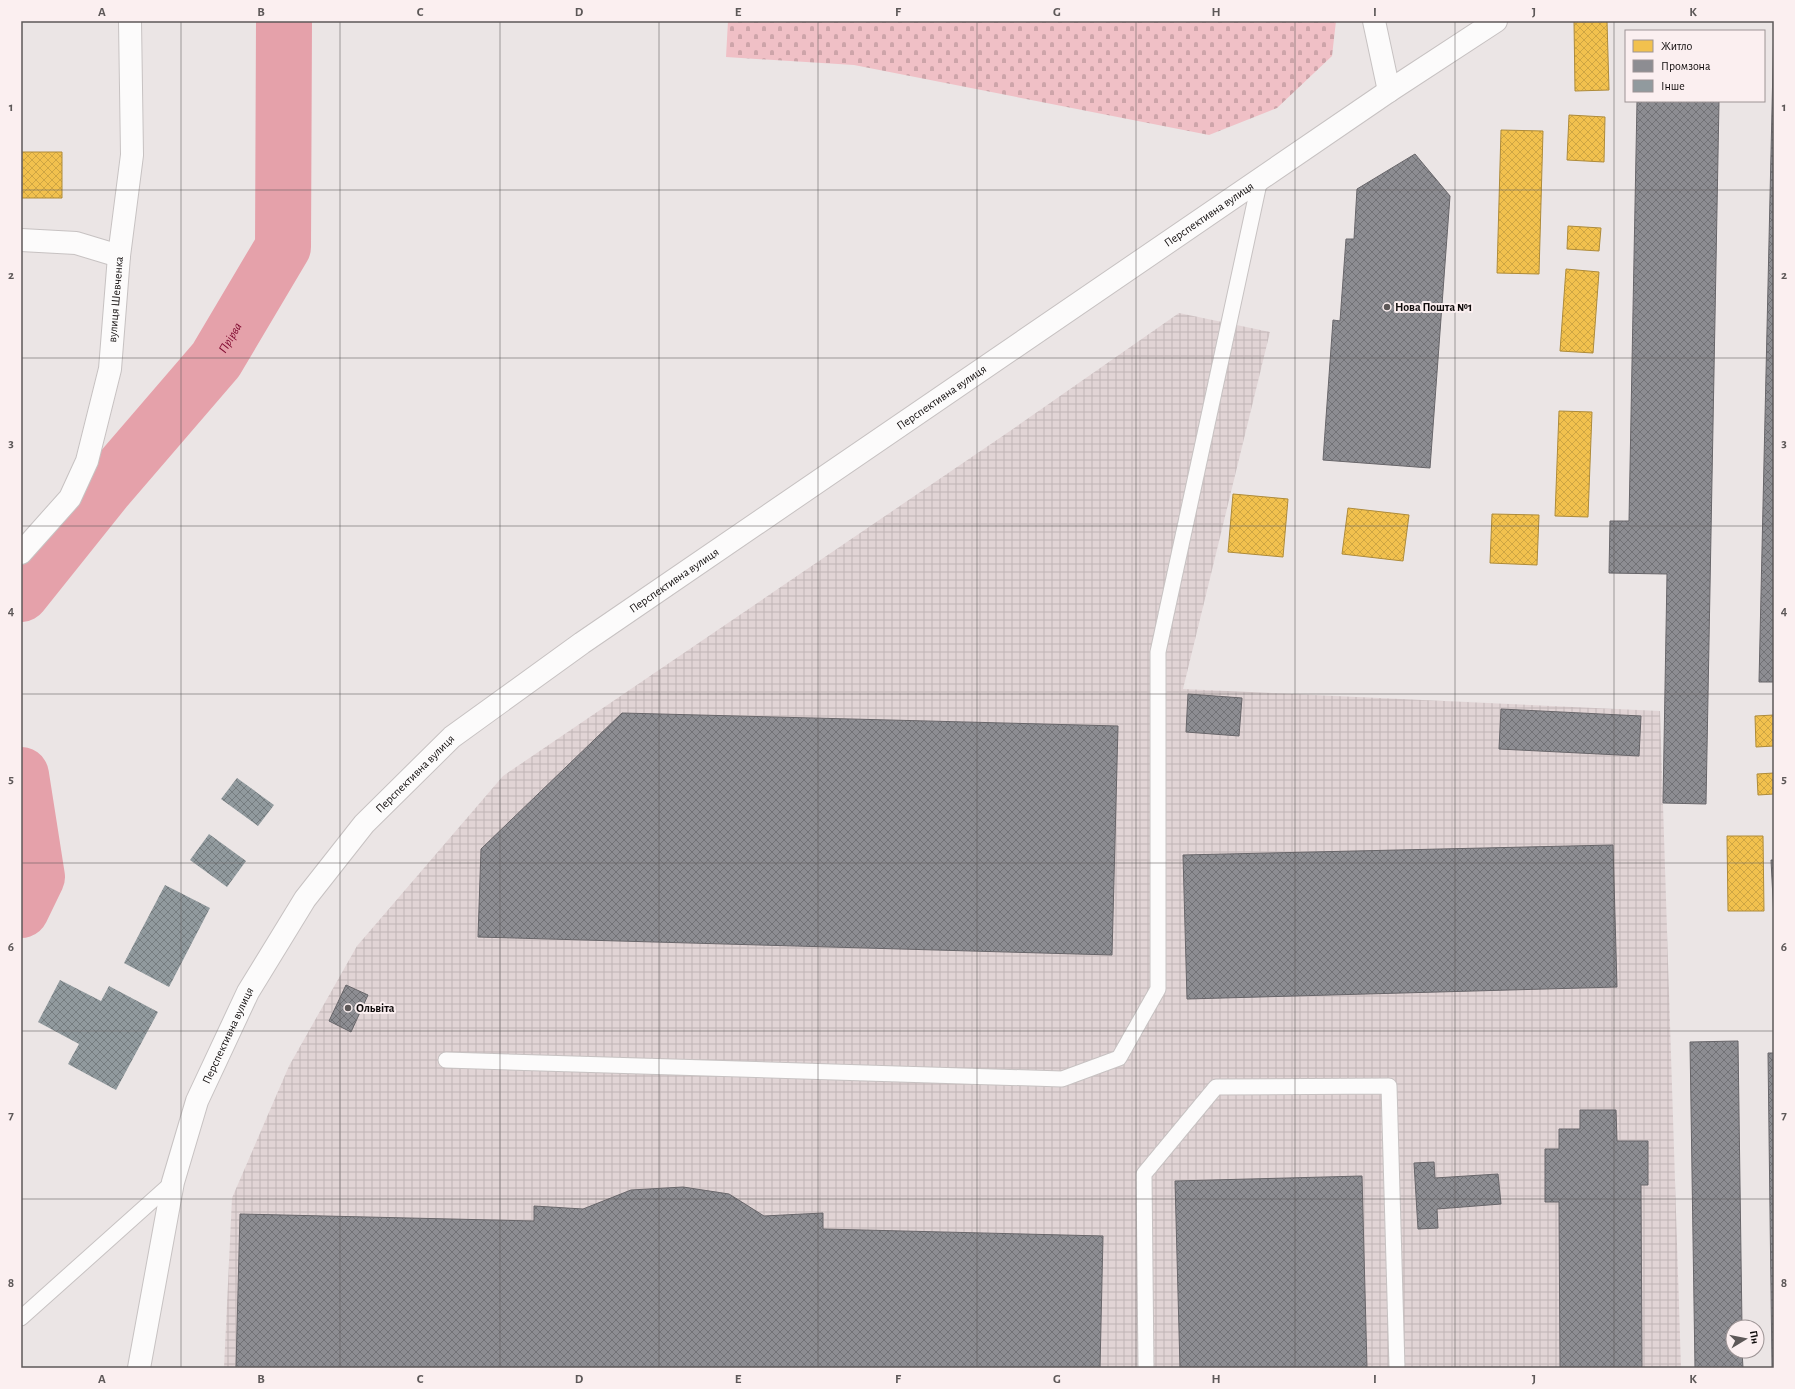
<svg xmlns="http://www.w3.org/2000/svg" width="1795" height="1389" font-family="'Alegreya Sans',sans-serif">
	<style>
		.industrial { fill: url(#industrial-grid) }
		.cemetery { fill: url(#cemetery-stones) }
		.homes { fill: url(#homes-cross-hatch); stroke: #ae8b3a }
		.industry { fill: url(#industry-cross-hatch); stroke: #68666a }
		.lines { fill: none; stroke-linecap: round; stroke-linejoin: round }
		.river { stroke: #e5a1aa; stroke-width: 56 }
		.building { fill: url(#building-cross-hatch) }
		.lane-casing { stroke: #c7c2c2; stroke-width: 17 }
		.street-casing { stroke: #c7c2c2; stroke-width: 24 }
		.secondary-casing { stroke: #c7c2c2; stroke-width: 24 }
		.lane { stroke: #fcfbfb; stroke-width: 15 }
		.street { stroke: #fcfbfb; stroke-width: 22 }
		.secondary { stroke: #fcfbfb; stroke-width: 22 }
		.grid { fill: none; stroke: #5d5858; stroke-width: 1; stroke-opacity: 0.55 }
		.poi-dot { fill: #5d5858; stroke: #fbeff0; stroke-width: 1.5 }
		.labels { text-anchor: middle; stroke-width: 4; stroke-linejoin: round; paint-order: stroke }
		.street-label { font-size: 12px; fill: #100c0c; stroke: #fbeff0 }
		.poi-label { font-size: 12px; font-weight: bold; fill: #100c0c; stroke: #fbeff0; text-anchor: start }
		.water-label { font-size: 13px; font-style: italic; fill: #7e062d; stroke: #fbeff0 }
		.neatline { fill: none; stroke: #5d5858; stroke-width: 1.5 }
		.grid-label { font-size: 13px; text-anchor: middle; font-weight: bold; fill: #5d5858 }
	</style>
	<defs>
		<pattern id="industrial-grid" width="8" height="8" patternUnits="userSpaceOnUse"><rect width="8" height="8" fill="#e1d4d5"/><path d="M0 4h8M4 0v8" fill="none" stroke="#c0b5b6"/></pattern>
		<pattern id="cemetery-stones" width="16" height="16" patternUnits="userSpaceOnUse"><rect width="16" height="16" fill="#f0c0c6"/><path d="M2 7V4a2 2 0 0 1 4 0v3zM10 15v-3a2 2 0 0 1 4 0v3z" fill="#cda4a9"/></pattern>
		<pattern id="homes-cross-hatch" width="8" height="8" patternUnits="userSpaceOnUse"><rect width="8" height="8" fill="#f2c14e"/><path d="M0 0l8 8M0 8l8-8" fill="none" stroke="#cea543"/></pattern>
		<pattern id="industry-cross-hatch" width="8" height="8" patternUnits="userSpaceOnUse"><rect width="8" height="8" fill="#8d8d92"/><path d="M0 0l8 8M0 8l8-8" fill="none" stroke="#727276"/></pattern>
		<pattern id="building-cross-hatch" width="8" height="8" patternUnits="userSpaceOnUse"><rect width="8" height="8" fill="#919a9e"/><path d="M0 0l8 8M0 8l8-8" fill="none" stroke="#757c7f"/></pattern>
	</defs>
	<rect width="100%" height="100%" fill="#ebe5e5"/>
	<path class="industrial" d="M1179 313 1270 332 1183 689 1660 711 1681 1368H224L232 1198 289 1066 357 946 503 776 1010 431Z"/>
	<path class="cemetery" d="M728 21H1336L1332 56 1277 108 1209 135 854 65 726 57Z"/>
	<path class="homes" d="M1574 21H1607L1609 90 1575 91Z
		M1569 115 1605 117 1604 162 1567 160Z
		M1501 130 1543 131 1539 274 1497 273Z
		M21 152H62V198H21Z
		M1568 226 1601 228 1599 251 1567 249Z
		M1566 269 1599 272 1593 353 1560 351Z
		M1559 411 1592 412 1588 517 1555 516Z
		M1233 494 1288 499 1283 557 1228 552Z
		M1348 508 1409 515 1403 561 1342 554Z
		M1492 514 1539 515 1537 565 1490 563Z
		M1774 715V746L1756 747 1755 716Z
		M1774 773V794L1758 795 1757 774Z
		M1727 836H1763L1764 911H1728Z"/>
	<path class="industry" d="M1774 21V682H1759Z
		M1637 101H1719L1706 804 1663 803 1667 574 1609 573 1610 521H1629Z
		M1415 154 1450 196 1430 468 1323 460 1333 320 1340 321 1346 239H1354L1357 189Z
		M1188 694 1242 698 1239 736 1186 732Z
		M1501 709 1641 716 1639 756 1499 749Z
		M622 713 1118 726 1112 955 478 937 481 849Z
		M1613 845 1617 987 1187 999 1183 855Z
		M1771 860H1774V918Z
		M346 985 368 995 351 1032 329 1021Z
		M1738 1041 1742 1327H1733V1351H1742L1743 1368H1695L1690 1042Z
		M1768 1053H1774V1368H1772Z
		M1580 1110H1616L1617 1141H1648V1185H1641L1642 1368H1560L1559 1202H1545V1149H1559V1129H1580Z
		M1434 1162 1435 1178 1498 1174 1501 1204 1437 1209 1438 1228 1418 1229 1414 1163Z
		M1362 1176 1367 1368H1180L1175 1181Z
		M683 1187 729 1194 764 1216 823 1213V1229L1103 1236 1100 1368H236L240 1214 534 1221V1206L583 1209 631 1190Z"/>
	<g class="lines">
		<g class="river">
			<path id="s1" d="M21 594 105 489 216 360 283 247 284 21"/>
			<path d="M21 775 37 877 21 910"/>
		</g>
	</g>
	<path class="building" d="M237 778 274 805 258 826 221 799Z
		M209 834 246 861 227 887 190 860Z
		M165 885 210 908 169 987 124 963Z
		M60 980 101 1001 109 986 158 1012 116 1090 68 1064 79 1044 38 1022Z"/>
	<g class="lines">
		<defs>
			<path id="lane" d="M446 1060 1062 1079 1119 1058 1158 989V652L1260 179
				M21 1318 173 1182
				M1146 1368 1144 1174 1216 1087 1389 1086 1397 1368"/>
			<g id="street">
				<path d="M1374 21 1389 91"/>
				<path d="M21 240 76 243 119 256"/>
				<path id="s2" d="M21 553 70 498 87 461 110 369 119 256 132 155 130 21"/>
			</g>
			<g id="secondary">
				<path id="s3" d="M139 1368 173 1182 197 1101 248 992 305 899 364 824 452 737 582 643 1389 91 1496 21"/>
			</g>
		</defs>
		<use href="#lane" class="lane-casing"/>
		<use href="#street" class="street-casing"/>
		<use href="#secondary" class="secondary-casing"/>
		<use href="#lane" class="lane"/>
		<use href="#street" class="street"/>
		<use href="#secondary" class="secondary"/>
	</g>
	<path class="grid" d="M181 21V1368M340 21V1368M500 21V1368M659 21V1368M818 21V1368M977 21V1368M1136 21V1368M1295 21V1368M1455 21V1368M1614 21V1368M21 190H1774M21 358H1774M21 526H1774M21 694H1774M21 863H1774M21 1031H1774M21 1199H1774"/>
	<g class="poi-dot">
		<circle cx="1387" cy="307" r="4"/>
		<circle cx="348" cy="1008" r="4"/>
	</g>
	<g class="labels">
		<g class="street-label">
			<text dy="4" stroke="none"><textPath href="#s3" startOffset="1642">Перспективна вулиця</textPath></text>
			<text dy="4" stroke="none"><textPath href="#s2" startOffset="279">вулиця Шевченка</textPath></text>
			<text dy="4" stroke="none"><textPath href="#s3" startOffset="1318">Перспективна вулиця</textPath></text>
			<text dy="4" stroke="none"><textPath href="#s3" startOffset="994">Перспективна вулиця</textPath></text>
			<text dy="4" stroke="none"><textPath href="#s3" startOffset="670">Перспективна вулиця</textPath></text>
			<text dy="4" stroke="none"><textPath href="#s3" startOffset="346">Перспективна вулиця</textPath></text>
		</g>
		<g class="poi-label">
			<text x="1395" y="311">Нова Пошта №1</text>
			<text x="356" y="1012">Ольвіта</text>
		</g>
		<g class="water-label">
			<text dy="5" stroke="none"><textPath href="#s1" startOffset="331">Прірва</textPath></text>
		</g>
	</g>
	<rect width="1795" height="1389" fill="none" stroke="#fbeff0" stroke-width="44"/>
	<rect x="1625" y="30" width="140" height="72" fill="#fbeff0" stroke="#9d9495"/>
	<rect x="1633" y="40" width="20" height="12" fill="#f2c14e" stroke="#9d9495"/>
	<text x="1661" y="50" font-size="12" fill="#100c0c">Житло</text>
	<rect x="1633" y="60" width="20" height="12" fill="#8d8d92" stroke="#9d9495"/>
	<text x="1661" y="70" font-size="12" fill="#100c0c">Промзона</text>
	<rect x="1633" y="80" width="20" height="12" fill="#919a9e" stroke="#9d9495"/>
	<text x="1661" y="90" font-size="12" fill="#100c0c">Інше</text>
	<g transform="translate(1745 1339) rotate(80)"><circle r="19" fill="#fbeff0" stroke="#9d9495"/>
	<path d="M0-3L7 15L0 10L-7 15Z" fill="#5d5858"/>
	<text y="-6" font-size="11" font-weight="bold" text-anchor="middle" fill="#100c0c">Пн</text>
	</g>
	<rect x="22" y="22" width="1751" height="1345" class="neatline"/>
	<g class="grid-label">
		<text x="102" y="16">A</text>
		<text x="261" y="16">B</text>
		<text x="420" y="16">C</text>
		<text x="579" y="16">D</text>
		<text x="738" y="16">E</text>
		<text x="898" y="16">F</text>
		<text x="1057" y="16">G</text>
		<text x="1216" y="16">H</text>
		<text x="1375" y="16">I</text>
		<text x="1534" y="16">J</text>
		<text x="1693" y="16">K</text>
		<text x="11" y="111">1</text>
		<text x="1784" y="111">1</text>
		<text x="11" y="279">2</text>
		<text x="1784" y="279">2</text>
		<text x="11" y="447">3</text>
		<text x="1784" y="447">3</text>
		<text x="11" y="615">4</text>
		<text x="1784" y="615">4</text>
		<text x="11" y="783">5</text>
		<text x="1784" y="783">5</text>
		<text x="11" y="951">6</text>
		<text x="1784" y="951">6</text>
		<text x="11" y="1119">7</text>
		<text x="1784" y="1119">7</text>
		<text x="11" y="1287">8</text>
		<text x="1784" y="1287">8</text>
		<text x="102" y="1383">A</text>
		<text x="261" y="1383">B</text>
		<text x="420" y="1383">C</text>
		<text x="579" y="1383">D</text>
		<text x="738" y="1383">E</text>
		<text x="898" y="1383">F</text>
		<text x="1057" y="1383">G</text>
		<text x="1216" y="1383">H</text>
		<text x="1375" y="1383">I</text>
		<text x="1534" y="1383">J</text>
		<text x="1693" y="1383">K</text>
	</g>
</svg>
